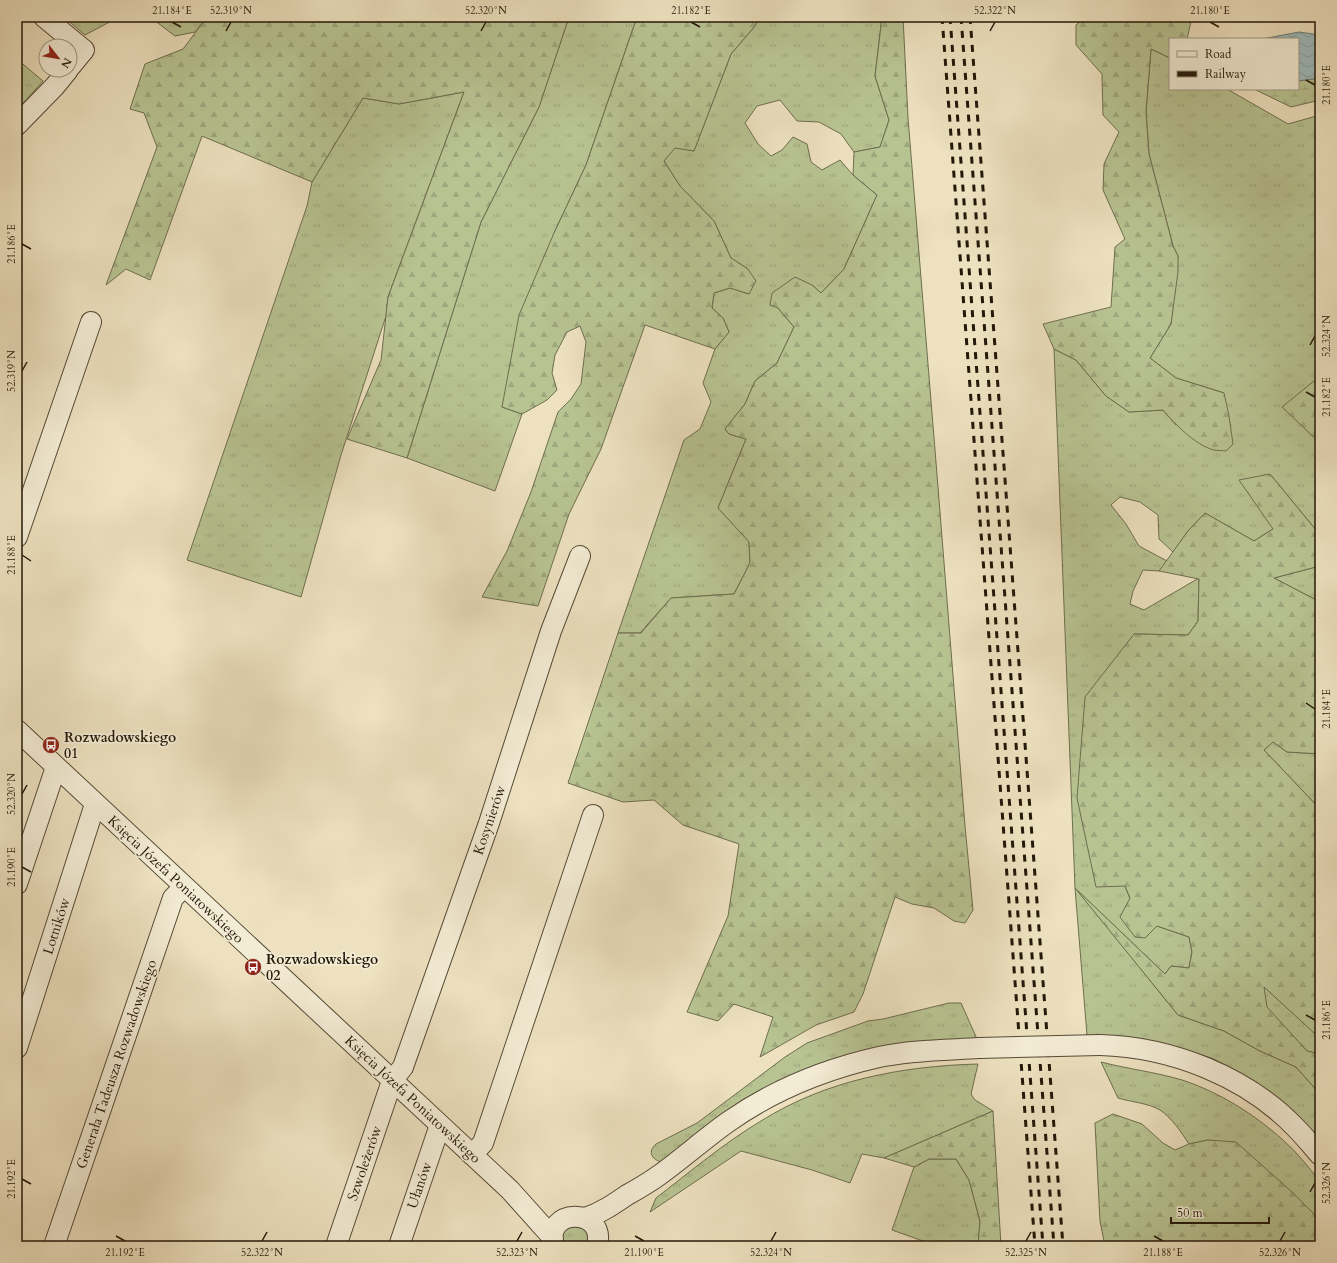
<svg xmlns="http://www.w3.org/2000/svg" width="1337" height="1263" font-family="Cardo,serif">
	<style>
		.grass { fill: url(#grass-tufts); stroke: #6e6e4e }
		.forest { fill: url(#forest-firs); stroke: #6e6e4e }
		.wetland { fill: url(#wetland-marsh); stroke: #6e6e4e }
		.water { fill: url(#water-waves); stroke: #6d7a75 }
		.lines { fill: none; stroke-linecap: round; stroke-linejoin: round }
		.minor-casing { stroke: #564a36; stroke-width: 22 }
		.minor { stroke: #f3ecd5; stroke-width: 20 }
		.rail { stroke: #241809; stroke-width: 3; stroke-dasharray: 7 7; stroke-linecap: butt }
		.minor-bridge-casing { stroke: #564a36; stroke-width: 22; stroke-linecap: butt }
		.minor-bridge { stroke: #f3ecd5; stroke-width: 20 }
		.ticks { fill: none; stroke: #241809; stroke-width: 1.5 }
		.labels { text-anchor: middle; stroke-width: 3.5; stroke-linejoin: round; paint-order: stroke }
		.poi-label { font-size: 14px; font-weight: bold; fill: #241809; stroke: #f3ecd5; text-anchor: start }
		.street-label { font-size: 14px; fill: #241809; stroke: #f3ecd5 }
		.neatline { fill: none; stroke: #241809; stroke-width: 1.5 }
		.ticks-label { font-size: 10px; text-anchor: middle; fill: #241809 }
	</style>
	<defs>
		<pattern id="grass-tufts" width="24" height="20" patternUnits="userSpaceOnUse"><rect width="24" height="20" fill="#b8c392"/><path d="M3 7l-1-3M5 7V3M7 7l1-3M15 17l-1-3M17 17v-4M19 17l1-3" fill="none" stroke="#9ea77d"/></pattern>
		<pattern id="forest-firs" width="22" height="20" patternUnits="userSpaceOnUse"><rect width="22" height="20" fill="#b8c392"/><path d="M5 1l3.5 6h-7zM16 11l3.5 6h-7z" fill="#9ea77d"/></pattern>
		<pattern id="wetland-marsh" width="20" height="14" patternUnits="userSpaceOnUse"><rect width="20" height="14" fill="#b8c392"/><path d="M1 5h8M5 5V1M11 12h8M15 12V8" fill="none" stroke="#9ea77d"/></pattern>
		<pattern id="water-waves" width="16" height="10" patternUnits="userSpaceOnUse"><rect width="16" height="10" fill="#9ebbbd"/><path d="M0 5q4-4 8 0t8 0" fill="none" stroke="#88a0a1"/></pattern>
	</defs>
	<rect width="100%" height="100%" fill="#ede1bf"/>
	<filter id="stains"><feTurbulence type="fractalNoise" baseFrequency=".005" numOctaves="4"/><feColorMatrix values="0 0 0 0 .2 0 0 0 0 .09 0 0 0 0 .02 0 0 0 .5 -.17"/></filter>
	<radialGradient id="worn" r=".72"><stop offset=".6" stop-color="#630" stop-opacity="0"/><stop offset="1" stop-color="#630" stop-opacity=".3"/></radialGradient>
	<path class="grass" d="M64 17H119L85 35Z
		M150 17H207L195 32 175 36Z
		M569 17H637L586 165 554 233 502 407 522 414 495 491 407 458 481 222 539 107Z
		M759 17H882L875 76 889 120 880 147 854 152 841 134 819 122 797 121 780 100 757 106 745 123 758 144 771 156 782 150 793 137 807 144 811 162 822 170 840 160 853 175 877 195 844 269 821 293 812 285 778 308 794 327 777 363 755 381 745 404 725 429 729 434 746 439 718 508 749 541 750 563 734 594 671 598 640 633H618L684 440 700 429 711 402 703 383 715 349 729 332 723 318 712 308 714 293 730 288 749 294 748 269 731 258 714 221 680 186 664 161 675 147 694 151 731 54 755 26Z
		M1151 49 1170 58V89H1227L1288 124 1320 115V376L1283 407 1320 443V535L1270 474 1273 529 1254 541 1205 513 1188 531 1173 552 1159 539 1158 515 1140 502 1120 497 1111 505 1126 524 1139 546 1167 561 1159 571 1143 570 1133 591 1130 604 1144 610 1199 578 1198 621 1188 635 1134 634 1125 886 1145 938 1157 926 1189 937 1192 952 1189 968 1171 966 1165 974 1078 891 1178 1015 1224 1031 1260 1051 1296 1067 1320 1094V1138L1301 1119 1232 1069 1214 1059 1187 1050 1143 1039 1101 1038 1087 1035 1075 888 1054 349 1076 360 1106 396 1129 412 1163 410 1176 425 1224 393 1176 378 1150 358 1171 324 1178 256 1173 246 1149 154 1146 112Z
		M17 59 43 81 17 110Z
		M464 92 388 297 386 316 341 455 301 597 187 560 307 206 312 182 363 98 399 104Z
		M1320 558V602L1274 578 1316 567Z
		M1273 742 1287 752 1320 754V809L1264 750Z
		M1263 986 1314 1032 1320 1033V1054L1307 1051 1266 1007Z
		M949 1003H961L977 1039 871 1051 661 1162C652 1159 647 1152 656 1144L697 1123 785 1057 807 1043 868 1021 883 1019Z
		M1101 1062C1128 1069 1155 1072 1182 1080 1219 1092 1254 1114 1283 1140 1297 1152 1308 1167 1320 1181V1220L1292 1192 1208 1140 1189 1144C1181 1132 1172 1118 1160 1110 1148 1103 1131 1102 1118 1098Z
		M978 1064 971 1094 975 1100 993 1111 884 1158 862 1154 850 1183 812 1170 741 1151 650 1212 656 1198C690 1172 724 1143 761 1121 826 1080 903 1066 978 1064Z
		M929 1159H956L969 1180 980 1221 978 1246H937L892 1230 914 1167Z
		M576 1224 588 1232V1245L564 1246C559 1232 565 1230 576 1224Z"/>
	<path class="forest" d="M207 17H569L539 107 481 222 407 458 347 439 381 360 388 297 464 92 399 104 363 98 312 182 202 136 150 280 126 269 106 285 157 147 144 113 130 109 145 64 183 49Z
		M637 17H759L755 26 731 54 694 151 675 148 664 161 680 186 714 221 731 258 748 269 756 281 749 294 730 288 714 293 712 308 723 318 729 332 715 349 645 325 601 449 569 514 538 606 482 597 507 551 531 492 558 412 571 399 581 384 586 342 580 326 567 332 555 355 552 373 557 390 547 400 522 414 502 407 519 315 554 233 586 165Z
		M882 17H903L908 118 938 487 965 826 973 910 965 923 954 921 934 908 912 904 895 897 863 994 854 1012 816 1025 760 1057 773 1017 734 1004 718 1021 687 1012 728 916 739 844 683 825 654 800 623 802 568 783 618 633H641L671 598 734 594 750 563 749 542 718 508 746 439 729 434 725 429 745 404 755 381 777 363 794 327 778 308 770 305 772 293 795 277 812 285 821 293 844 269 877 195 853 175 854 152 880 147 889 120 875 76Z
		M1086 17H1192L1187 39H1170V58L1151 49 1146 112 1149 154 1173 246 1178 256V272L1171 324 1150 358 1176 378 1224 393 1229 416 1233 444 1226 451C1223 450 1218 451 1214 450 1195 445 1175 424 1163 410L1129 412 1106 396 1076 360 1054 349 1043 324 1111 307 1115 247 1125 239 1103 190 1104 164 1119 132 1103 115 1102 74 1076 45V25Z
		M1320 376V443L1282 407Z
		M1270 474 1320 535V558L1316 567 1274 578 1320 602V754L1287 752 1273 742 1264 750 1320 809V1033H1314L1264 987 1267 1007 1307 1051 1320 1054V1094L1296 1067 1260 1051 1224 1031 1178 1015 1075 888 1165 974 1171 966 1189 968 1192 952 1189 937 1157 926 1145 938 1135 937 1120 917 1130 898 1125 886 1096 887 1077 798 1085 697 1134 634 1188 635 1198 621 1199 579 1159 571 1188 531 1205 513 1254 541 1273 529 1239 480Z
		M993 1111 1001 1246H978L980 1221 969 1180 956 1159H929L914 1167 884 1158Z
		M1113 1114 1142 1124 1163 1143 1175 1150 1189 1144 1208 1140 1236 1142 1292 1192 1320 1220V1246H1105L1100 1221 1095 1123Z"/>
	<path class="wetland" d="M1320 78V100L1291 107 1254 89H1298V81Z"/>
	<path class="water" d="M1299 32 1320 35V78L1298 81V39H1262Z"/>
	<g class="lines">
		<defs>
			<path id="minor" d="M44 17 84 50 70 67
				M17 125 55 86 68 70
				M17 537 91 322
				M17 730 510 1190 553 1238
				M17 884 56 767
				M1100 1045C1171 1047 1246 1076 1296 1128 1304 1136 1312 1146 1320 1155
				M17 1048 95 804
				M472 1155 483 1143 593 815
				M585 1218C601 1213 614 1204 627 1195 638 1189 648 1183 658 1176 682 1159 704 1139 728 1122 772 1091 826 1069 879 1057 912 1050 946 1050 979 1048
				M54 1246 173 898 184 887
				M336 1246 392 1081 403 1067 489 823 551 631 580 556
				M399 1246 440 1125
				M554 1246C542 1208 607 1206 597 1246"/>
		</defs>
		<use href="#minor" class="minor-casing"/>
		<use href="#minor" class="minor"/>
		<path class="rail" d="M942 17 1035 1246
			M950 17 1043 1246
			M961 17 1054 1246
			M970 17 1063 1246"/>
		<defs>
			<path id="minor-bridge" d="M979 1048 1100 1045"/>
		</defs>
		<use href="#minor-bridge" class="minor-bridge-casing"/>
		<use href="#minor-bridge" class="minor-bridge"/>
	</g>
	<path class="ticks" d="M172 22 181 27M691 22 700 27M1210 22 1219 27M226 31 231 22M481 31 486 22M990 31 995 22M1306 80 1315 85M22 244 31 249M1310 345 1315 336M22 371 27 362M1306 392 1315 397M22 555 31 561M1306 703 1315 709M22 794 27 785M22 867 31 872M1306 1015 1315 1020M22 1179 31 1184M1310 1192 1315 1183M116 1236 125 1241M635 1236 644 1241M1154 1236 1163 1241M262 1241 267 1232M517 1241 522 1232M771 1241 776 1232M1026 1241 1031 1232M1280 1241 1285 1232"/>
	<defs>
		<symbol id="bus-disc" viewBox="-11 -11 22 22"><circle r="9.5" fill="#8f2418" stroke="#f3ecd5"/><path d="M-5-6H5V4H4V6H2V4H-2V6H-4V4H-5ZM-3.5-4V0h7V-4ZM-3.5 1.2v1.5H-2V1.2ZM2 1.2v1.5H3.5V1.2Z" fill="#fff"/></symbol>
	</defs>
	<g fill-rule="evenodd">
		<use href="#bus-disc" x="41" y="735" width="20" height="20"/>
		<use href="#bus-disc" x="243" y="957" width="20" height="20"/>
	</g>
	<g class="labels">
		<g class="poi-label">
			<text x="64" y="742">Rozwadowskiego<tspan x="64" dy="16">01</tspan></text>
			<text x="266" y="964">Rozwadowskiego<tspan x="266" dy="16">02</tspan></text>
		</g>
		<g class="street-label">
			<text transform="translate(489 820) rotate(-71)" y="5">Kosynierów</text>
			<text transform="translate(176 879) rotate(43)" y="5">Księcia Józefa Poniatowskiego</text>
			<text transform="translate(56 926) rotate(-72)" y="5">Lotników</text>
			<text transform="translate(116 1064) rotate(-71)" y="5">Generała Tadeusza Rozwadowskiego</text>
			<text transform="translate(413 1099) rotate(43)" y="5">Księcia Józefa Poniatowskiego</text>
			<text transform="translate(364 1163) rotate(-71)" y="5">Szwoleżerów</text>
			<text transform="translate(419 1185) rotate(-71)" y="5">Ułanów</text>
		</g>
	</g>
	<rect width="1337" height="1263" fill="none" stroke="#ede1bf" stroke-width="44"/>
	<rect x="1169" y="38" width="130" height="52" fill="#f3ecd5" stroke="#a09783"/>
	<rect x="1177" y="51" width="20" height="6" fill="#f3ecd5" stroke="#a09783"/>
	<text x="1205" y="58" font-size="12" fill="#241809">Road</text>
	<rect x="1177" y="71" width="20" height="6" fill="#241809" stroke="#a09783"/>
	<text x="1205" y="78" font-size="12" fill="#241809">Railway</text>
	<g transform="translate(58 58) rotate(121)"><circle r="19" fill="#f3ecd5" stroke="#a09783"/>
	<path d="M0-3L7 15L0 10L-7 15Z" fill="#8f2418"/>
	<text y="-6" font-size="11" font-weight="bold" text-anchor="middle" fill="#241809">N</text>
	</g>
	<path d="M1171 1217v6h98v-6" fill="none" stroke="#241809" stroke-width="2"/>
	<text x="1177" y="1217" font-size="12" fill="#241809" stroke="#f3ecd5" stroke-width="3" paint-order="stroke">50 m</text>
	<rect x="22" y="22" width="1293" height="1219" class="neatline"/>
	<g class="ticks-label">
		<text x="172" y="14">21.184°E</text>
		<text x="231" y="14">52.319°N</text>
		<text x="486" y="14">52.320°N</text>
		<text x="691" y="14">21.182°E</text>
		<text x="995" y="14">52.322°N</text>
		<text x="1210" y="14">21.180°E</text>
		<text transform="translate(1326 85) rotate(-90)" y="4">21.180°E</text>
		<text transform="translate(11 244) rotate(-90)" y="4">21.186°E</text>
		<text transform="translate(1326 336) rotate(-90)" y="4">52.324°N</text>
		<text transform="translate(11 371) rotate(-90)" y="4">52.319°N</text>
		<text transform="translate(1326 397) rotate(-90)" y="4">21.182°E</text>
		<text transform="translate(11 555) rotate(-90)" y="4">21.188°E</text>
		<text transform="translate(1326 709) rotate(-90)" y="4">21.184°E</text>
		<text transform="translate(11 794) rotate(-90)" y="4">52.320°N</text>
		<text transform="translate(11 867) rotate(-90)" y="4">21.190°E</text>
		<text transform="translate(1326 1020) rotate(-90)" y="4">21.186°E</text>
		<text transform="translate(11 1179) rotate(-90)" y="4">21.192°E</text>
		<text transform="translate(1326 1183) rotate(-90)" y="4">52.326°N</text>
		<text x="125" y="1256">21.192°E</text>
		<text x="262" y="1256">52.322°N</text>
		<text x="517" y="1256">52.323°N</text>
		<text x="644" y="1256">21.190°E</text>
		<text x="771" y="1256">52.324°N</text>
		<text x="1026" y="1256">52.325°N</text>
		<text x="1163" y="1256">21.188°E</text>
		<text x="1280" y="1256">52.326°N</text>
	</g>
	<rect width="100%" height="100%" filter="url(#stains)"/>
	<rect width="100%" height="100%" fill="url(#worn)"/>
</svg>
